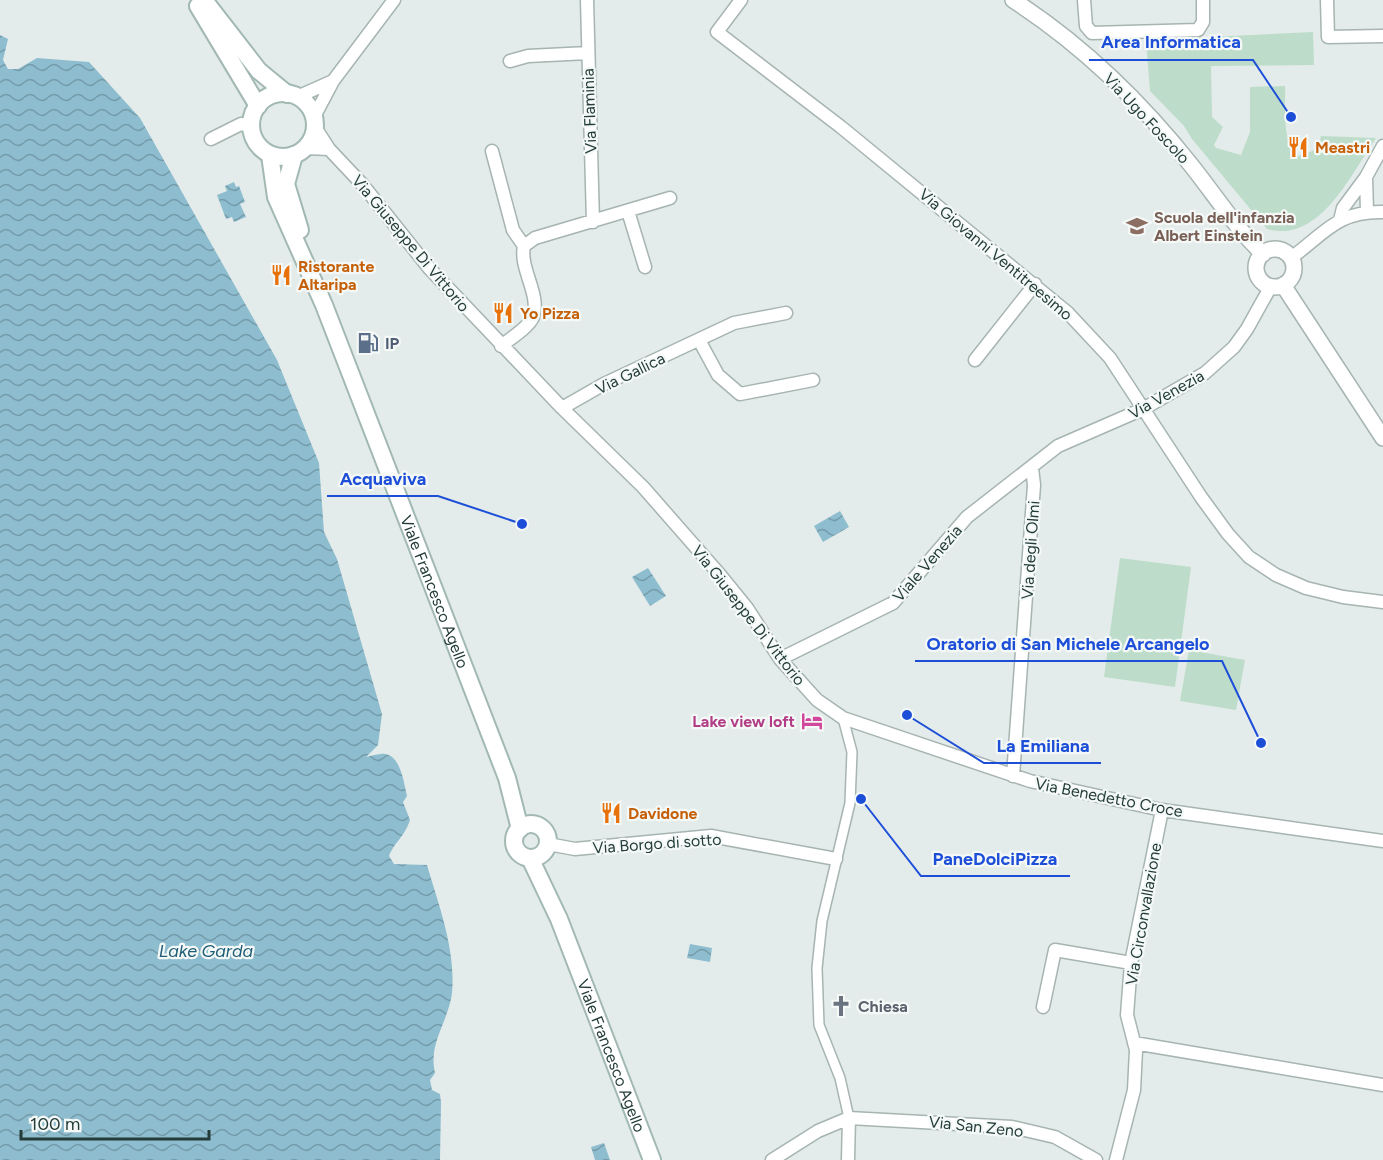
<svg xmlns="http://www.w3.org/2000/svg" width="1383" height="1160" font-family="Figtree,sans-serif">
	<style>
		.green { fill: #bdddca }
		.water { fill: url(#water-waves) }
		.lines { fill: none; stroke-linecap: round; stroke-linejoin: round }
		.pedestrian-casing { stroke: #a6b4b2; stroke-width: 12 }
		.minor-casing { stroke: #a6b4b2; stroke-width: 15 }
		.tertiary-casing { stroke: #a6b4b2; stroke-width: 18 }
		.secondary-casing { stroke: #a2b8b3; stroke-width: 20 }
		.pedestrian { stroke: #fff; stroke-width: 9 }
		.minor { stroke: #fff; stroke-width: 12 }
		.tertiary { stroke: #fff; stroke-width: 15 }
		.secondary { stroke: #fff; stroke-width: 16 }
		.labels { text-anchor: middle; stroke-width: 4.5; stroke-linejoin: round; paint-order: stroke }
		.street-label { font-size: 16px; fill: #243d3a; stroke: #f4f9f7 }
		.food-label { font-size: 16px; font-weight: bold; fill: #c56008; stroke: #f4f9f7; text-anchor: start }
		.education-label { font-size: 16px; font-weight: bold; fill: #785e54; stroke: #f4f9f7; text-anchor: start }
		.service-label { font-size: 16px; font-weight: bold; fill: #4e5e75; stroke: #f4f9f7; text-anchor: start }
		.hotel-label { font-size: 16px; font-weight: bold; fill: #b23c85; stroke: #f4f9f7; text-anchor: end }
		.worship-label { font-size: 16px; font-weight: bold; fill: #5b616d; stroke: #f4f9f7; text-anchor: start }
		.water-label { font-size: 18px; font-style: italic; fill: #205d77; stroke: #f4f9f7 }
		.leader { fill: none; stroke: #1d4ed8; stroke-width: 2 }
		.callout-dot { fill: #1d4ed8; stroke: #f4f9f7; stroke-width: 2 }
		.callout-label { font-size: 18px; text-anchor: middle; font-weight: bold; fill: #1d4ed8; stroke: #f4f9f7; stroke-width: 4.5; stroke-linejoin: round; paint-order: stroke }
	</style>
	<defs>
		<pattern id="water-waves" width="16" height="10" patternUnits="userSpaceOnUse" patternTransform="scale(1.5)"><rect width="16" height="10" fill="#8ebdcf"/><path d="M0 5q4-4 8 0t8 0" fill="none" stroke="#749ba9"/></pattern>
	</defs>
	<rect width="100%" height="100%" fill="#e3ecea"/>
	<path class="green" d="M1313 32 1314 65 1211 66 1212 117 1223 127 1214 145 1216 148 1241 155 1250 132V87L1285 86C1286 106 1281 142 1298 156L1318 149 1321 136 1376 138C1351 174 1320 244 1267 229L1192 139 1184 126 1150 91 1146 40Z
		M1120 558 1191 567 1175 687 1104 677Z
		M1189 650 1245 660 1236 710 1180 701Z"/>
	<path class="water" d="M0 35 8 39 3 60 8 69H18L37 58 89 62 140 118 277 360 319 463 324 532 337 559 382 714 378 745 366 757C372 756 380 753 385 754 401 756 404 784 407 796L403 802 410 820C404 838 395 841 389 856L394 864 427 865C439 906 456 950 452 993 448 1023 428 1043 435 1073L430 1080 432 1090 440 1094 441 1103 440 1160H0Z
		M234 182 236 187 239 186 245 202 240 204 246 217 234 222 232 217 226 219 217 195 227 191 225 186Z
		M840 511 849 527 823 542 814 526Z
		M648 568 666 596 650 606 632 577Z
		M690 944 712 948 710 962 687 958Z
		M604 1143 610 1160H595L591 1147Z"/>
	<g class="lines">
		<defs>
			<path id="pedestrian" d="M843 718 852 752 850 803 822 921 817 968 819 1025 840 1078 849 1118"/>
			<path id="minor" d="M587 0 593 222
				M741 0 717 32 841 127 1068 313 1110 358 1201 497 1228 534 1249 557 1276 575 1306 588 1343 597 1383 602
				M1084 0 1086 26 1092 33 1198 30 1203 22V0
				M1327 0 1328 37 1383 36
				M510 61 528 56 588 53
				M297 97 333 81
				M314 117 333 81 394 0
				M315 127 329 149 362 184 429 268 562 408 643 487 721 576 747 608 780 659 817 700 843 718 1030 781 1162 810 1383 841
				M211 139 241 124 251 126
				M305 148 329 149
				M492 151 513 230 524 246
				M1366 177 1367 212
				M628 211 645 267
				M1340 220 1343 208 1366 177 1383 146
				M1291 258C1325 233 1337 211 1383 212
				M699 340 718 375 740 394 813 380
				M501 346C510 339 529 327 533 317 541 294 519 269 524 246L535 238 670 198
				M975 360 1035 284
				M562 408 604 384 734 323 786 313
				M780 659 893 603 967 517 1058 446 1143 409 1205 373 1234 347 1247 329 1271 286
				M1013 776 1034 485 1032 468
				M548 844 575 849 711 836 836 859
				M1043 1007 1055 950 1131 963
				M1134 1043 1383 1085
				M772 1160 818 1131 849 1118 1012 1127 1055 1137 1096 1160
				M848 1160 849 1118
				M1116 1160 1134 1090 1136 1050 1127 1015 1131 963 1162 810"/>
			<path id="tertiary" d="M1013 0C1081 44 1141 102 1191 165 1215 195 1235 227 1263 254
				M1256 268a19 19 0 1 1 38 0a19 19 0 1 1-38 0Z
				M1283 285 1383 438"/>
			<g id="secondary">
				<path d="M204 0 259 71 287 94"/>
				<path d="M198 6 258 106"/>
				<circle cx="283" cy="125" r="32"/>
				<path id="s1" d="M270 155 276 197 324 305 507 778 520 829"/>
				<path d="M294 155 286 184 300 230"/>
				<circle cx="531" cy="841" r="17"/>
				<path id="s2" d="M530 858 559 919 652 1160"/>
			</g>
		</defs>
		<use href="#pedestrian" class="pedestrian-casing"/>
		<use href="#minor" class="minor-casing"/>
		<use href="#tertiary" class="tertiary-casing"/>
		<use href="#secondary" class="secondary-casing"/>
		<use href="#pedestrian" class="pedestrian"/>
		<use href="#minor" class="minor"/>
		<use href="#tertiary" class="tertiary"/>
		<use href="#secondary" class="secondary"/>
	</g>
	<defs>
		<symbol id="restaurant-bare" viewBox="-9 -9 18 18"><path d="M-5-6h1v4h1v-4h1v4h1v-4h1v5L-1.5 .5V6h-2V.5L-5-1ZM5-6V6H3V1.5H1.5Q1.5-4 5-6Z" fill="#e8710a" stroke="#f4f9f7" stroke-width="2.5" paint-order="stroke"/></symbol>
		<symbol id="school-bare" viewBox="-9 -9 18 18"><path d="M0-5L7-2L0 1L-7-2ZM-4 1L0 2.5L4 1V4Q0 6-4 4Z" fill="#8d6e63" stroke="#f4f9f7" stroke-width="2.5" paint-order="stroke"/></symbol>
		<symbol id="fuel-bare" viewBox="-9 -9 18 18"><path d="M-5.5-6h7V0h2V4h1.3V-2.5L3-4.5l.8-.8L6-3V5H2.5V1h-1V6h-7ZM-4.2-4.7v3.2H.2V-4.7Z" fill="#5c6f8a" stroke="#f4f9f7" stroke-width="2.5" paint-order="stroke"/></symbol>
		<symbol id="hotel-bare" viewBox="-9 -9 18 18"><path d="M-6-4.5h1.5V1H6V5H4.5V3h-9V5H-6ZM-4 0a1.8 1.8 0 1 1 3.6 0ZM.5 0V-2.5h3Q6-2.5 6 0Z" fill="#d1479c" stroke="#f4f9f7" stroke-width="2.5" paint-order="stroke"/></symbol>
		<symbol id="church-bare" viewBox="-9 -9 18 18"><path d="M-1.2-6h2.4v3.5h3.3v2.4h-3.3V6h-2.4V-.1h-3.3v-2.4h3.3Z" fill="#6b7280" stroke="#f4f9f7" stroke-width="2.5" paint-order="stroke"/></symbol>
	</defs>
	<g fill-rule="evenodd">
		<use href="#restaurant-bare" x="1283" y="132" width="30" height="30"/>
		<use href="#school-bare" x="1122" y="211" width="30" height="30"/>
		<use href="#restaurant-bare" x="266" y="260" width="30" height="30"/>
		<use href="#restaurant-bare" x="488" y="298" width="30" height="30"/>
		<use href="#fuel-bare" x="353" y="328" width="30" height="30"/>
		<use href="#hotel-bare" x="797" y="706" width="30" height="30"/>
		<use href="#restaurant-bare" x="596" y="798" width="30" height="30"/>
		<use href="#church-bare" x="826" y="991" width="30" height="30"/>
	</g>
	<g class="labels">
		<g class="street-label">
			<text transform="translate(589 111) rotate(-92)" y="6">Via Flaminia</text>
			<text transform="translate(1147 118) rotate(47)" y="6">Via Ugo Foscolo</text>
			<text transform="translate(411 243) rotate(50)" y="6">Via Giuseppe Di Vittorio</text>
			<text transform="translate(996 254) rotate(40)" y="6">Via Giovanni Ventitreesimo</text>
			<text transform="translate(630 373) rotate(-26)" y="6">Via Gallica</text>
			<text transform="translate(1166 394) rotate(-29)" y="6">Via Venezia</text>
			<text transform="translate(1030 550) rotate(-86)" y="6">Via degli Olmi</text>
			<text transform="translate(927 563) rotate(-49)" y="6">Viale Venezia</text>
			<text dy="6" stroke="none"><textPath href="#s1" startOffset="468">Viale Francesco Agello</textPath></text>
			<text transform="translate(749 615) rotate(52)" y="6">Via Giuseppe Di Vittorio</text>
			<text transform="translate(1109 797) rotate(11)" y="6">Via Benedetto Croce</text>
			<text transform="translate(657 843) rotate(-4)" y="6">Via Borgo di sotto</text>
			<text transform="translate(1143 914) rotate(-80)" y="6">Via Circonvallazione</text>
			<text dy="6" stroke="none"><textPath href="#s2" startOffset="214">Viale Francesco Agello</textPath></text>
			<text transform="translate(976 1126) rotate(6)" y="6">Via San Zeno</text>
		</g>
		<g class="food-label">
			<text x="1315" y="153">Meastri</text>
			<text x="298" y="272">Ristorante<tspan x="298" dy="18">Altaripa</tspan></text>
			<text x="520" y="319">Yo Pizza</text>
			<text x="628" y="819">Davidone</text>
		</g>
		<g class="education-label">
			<text x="1154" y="223">Scuola dell'infanzia<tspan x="1154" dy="18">Albert Einstein</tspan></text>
		</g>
		<g class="service-label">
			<text x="385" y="349">IP</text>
		</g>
		<g class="hotel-label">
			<text x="795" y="727">Lake view loft</text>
		</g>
		<g class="worship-label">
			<text x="858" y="1012">Chiesa</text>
		</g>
		<g class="water-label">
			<text x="206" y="957">Lake Garda</text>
		</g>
	</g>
	<path class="leader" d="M1291 117L1253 60H1089M522 524L438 496H327M1261 743L1222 661H915M907 715L984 763H1101M861 799L921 876H1070"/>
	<g class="callout-dot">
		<circle cx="1291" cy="117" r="6"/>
		<circle cx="522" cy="524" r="6"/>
		<circle cx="1261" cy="743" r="6"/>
		<circle cx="907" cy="715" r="6"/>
		<circle cx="861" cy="799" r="6"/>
	</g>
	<g class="callout-label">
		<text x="1171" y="48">Area Informatica</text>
		<text x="383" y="485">Acquaviva</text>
		<text x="1068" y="650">Oratorio di San Michele Arcangelo</text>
		<text x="1043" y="752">La Emiliana</text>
		<text x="995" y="865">PaneDolciPizza</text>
	</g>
	<path d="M21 1130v9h188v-9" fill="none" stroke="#243d3a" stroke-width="3"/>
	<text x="30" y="1130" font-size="18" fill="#243d3a" stroke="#f4f9f7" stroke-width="4.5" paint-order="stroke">100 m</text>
</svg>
